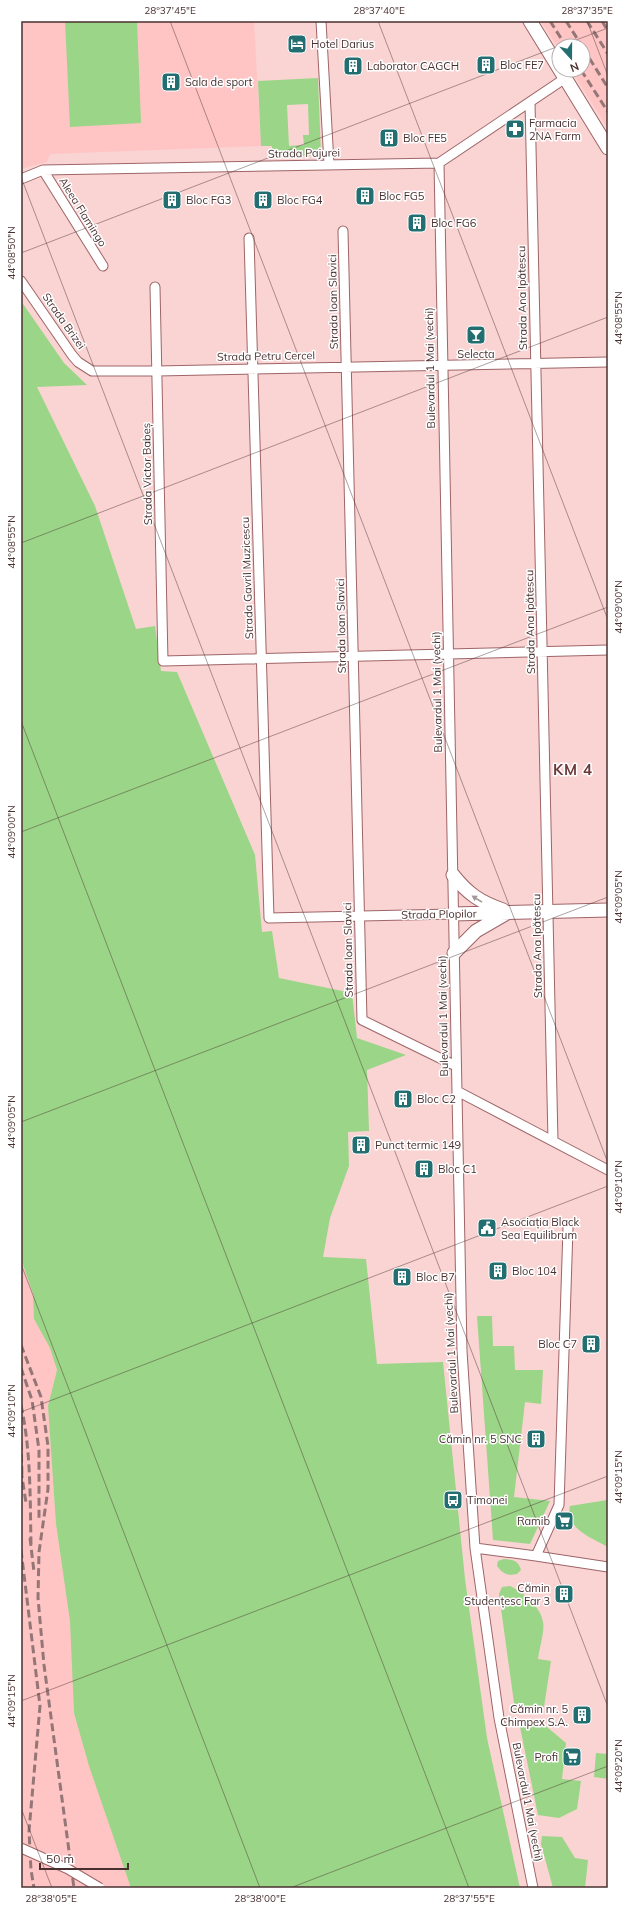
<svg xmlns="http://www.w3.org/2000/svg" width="629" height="1909" font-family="Mulish,sans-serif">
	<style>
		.built { fill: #ffc5c5 }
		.green { fill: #9bd587; fill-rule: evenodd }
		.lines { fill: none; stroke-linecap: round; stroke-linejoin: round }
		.street-casing { stroke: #9e6567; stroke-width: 11 }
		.secondary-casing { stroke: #9e6567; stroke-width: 15 }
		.street { stroke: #fff; stroke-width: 9 }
		.secondary { stroke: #fff; stroke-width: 13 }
		.rail { stroke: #957676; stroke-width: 3; stroke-dasharray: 8 4; stroke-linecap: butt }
		.street-bridge-casing { stroke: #9e6567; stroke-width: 11; stroke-linecap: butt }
		.street-bridge { stroke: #fff; stroke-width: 9 }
		.oneway { fill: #a49898 }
		.ticks { fill: none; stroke: #493030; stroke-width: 1; stroke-opacity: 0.45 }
		.labels { text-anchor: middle; stroke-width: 3; stroke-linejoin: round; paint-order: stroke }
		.poi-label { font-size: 11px; fill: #493030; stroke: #fff; text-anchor: start }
		.street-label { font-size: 11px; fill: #493030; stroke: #fff }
		.district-label { font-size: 15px; font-weight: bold; letter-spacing: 1px; fill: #6b383a; stroke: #fff }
		.neatline { fill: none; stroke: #493030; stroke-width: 1.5 }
		.ticks-label { font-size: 10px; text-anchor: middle; fill: #493030 }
	</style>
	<rect width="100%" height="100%" fill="#fad3d3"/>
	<path class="built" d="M21 21H254L261 146 50 154 47 162 21 169Z
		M541 21H608V129L571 70H583V46H559V50Z
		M21 1259 33 1294 34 1319 50 1348 57 1370 48 1406 56 1524 62 1566 390 1888H21Z"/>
	<path class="green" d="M65 21H137L141 123 70 127Z
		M318 78 321 155 272 157V146H261L258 81ZM308 104 309 135H303L304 145 289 146 287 105Z
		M21 301 64 363 87 385 37 387 95 506 136 629 155 626 161 671 177 672 255 855 262 932 272 931 279 978 352 993 357 1038 406 1055 367 1070 369 1131 348 1132 349 1166 330 1218 323 1257 366 1259 377 1364 443 1362 465 1579 487 1738 520 1888H131L89 1766 74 1713 70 1621 56 1524 48 1406 57 1370 50 1348 34 1319 33 1294 21 1259Z
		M477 1316H492L493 1346H514L515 1370H543L541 1404 525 1402 514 1497 550 1501 530 1544 493 1540Z
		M607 1500 608 1504V1547C592 1538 565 1529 570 1506Z
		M504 1559C514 1560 518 1560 521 1570L517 1574C508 1576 503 1574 497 1566L498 1561Z
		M510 1586C523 1592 541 1607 543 1622 545 1630 539 1650 538 1659L551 1661 544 1707 515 1710 499 1594 502 1587Z
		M531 1719 541 1722 566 1743 562 1779 581 1781 577 1809 559 1818 538 1815 520 1727 522 1723Z
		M596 1753 608 1754V1779L594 1777Z
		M542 1836 562 1837 575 1858 588 1860 585 1888H553L541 1844Z"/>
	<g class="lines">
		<defs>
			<path id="street" d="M321 21 329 164
				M530 102 553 1141
				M439 163 462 1351 475 1548 499 1718 533 1888
				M43 170 103 266
				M21 179 43 170 439 163 564 79
				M343 231 362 1020 456 1066
				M249 238 269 918 453 914
				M21 281 72 355 78 362 92 371H157L608 362
				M155 287 163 661 608 650
				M457 1091 608 1170
				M475 1548 536 1556 559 1505 568 1228
				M536 1556 608 1567"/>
			<path id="secondary" d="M530 21 608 148
				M453 875C468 894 480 902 503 910
				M453 914 608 910
				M454 953 476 931 507 913"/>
		</defs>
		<use href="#street" class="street-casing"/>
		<use href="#secondary" class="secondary-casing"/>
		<use href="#street" class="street"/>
		<use href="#secondary" class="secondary"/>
		<path class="rail" d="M550 21 566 46
			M566 21 582 46
			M587 21 608 54
			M602 21 608 31
			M583 48 608 88
			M581 70 608 112
			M21 1345 41 1397 48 1446V1489L39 1552 38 1598 44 1665 74 1888
			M21 1368 32 1400 39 1450V1518
			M21 1405C31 1451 30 1497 31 1544
			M21 1442 22 1476
			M21 1470 26 1503
			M30 1538 34 1572
			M21 1550 40 1706 29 1831 31 1870 34 1888"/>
		<defs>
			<path id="street-bridge" d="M21 1848 68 1869 100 1888"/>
		</defs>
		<use href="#street-bridge" class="street-bridge-casing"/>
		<use href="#street-bridge" class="street-bridge"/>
	</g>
	<defs><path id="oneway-solid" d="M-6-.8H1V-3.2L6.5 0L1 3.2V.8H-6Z"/></defs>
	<use class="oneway" href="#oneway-solid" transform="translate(477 899) rotate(-148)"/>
	<path class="ticks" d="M170 21 608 1163M378 21 608 620M587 21 608 76M560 46 608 28M21 177 608 1707M21 253 559 46M21 543 608 317M21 721 469 1888M21 832 608 607M21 1122 608 897M21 1264 260 1888M21 1412 608 1186M21 1701 608 1476M21 1808 52 1888M290 1888 608 1766"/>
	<defs>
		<symbol id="hotel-square" viewBox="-11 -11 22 22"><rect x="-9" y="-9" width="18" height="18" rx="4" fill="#226e70" stroke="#fff"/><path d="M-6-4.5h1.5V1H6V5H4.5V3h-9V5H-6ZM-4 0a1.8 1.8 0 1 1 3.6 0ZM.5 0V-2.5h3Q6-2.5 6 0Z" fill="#fff"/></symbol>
		<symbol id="building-square" viewBox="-11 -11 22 22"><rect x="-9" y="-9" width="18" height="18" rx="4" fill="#226e70" stroke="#fff"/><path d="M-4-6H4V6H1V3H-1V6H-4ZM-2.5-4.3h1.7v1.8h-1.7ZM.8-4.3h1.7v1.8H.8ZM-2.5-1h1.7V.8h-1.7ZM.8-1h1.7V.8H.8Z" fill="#fff"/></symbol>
		<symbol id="pharmacy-square" viewBox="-11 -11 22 22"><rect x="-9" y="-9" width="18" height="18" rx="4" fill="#226e70" stroke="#fff"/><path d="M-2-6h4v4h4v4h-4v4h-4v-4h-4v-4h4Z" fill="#fff"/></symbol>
		<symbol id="bar-square" viewBox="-11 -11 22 22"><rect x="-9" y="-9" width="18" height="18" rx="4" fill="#226e70" stroke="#fff"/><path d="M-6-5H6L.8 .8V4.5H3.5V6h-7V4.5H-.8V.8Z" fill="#fff"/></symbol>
		<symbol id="civic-square" viewBox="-11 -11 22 22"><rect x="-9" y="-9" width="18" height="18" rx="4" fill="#226e70" stroke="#fff"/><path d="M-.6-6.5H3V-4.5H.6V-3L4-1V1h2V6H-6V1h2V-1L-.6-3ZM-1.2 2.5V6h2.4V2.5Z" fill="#fff"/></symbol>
		<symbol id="bus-square" viewBox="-11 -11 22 22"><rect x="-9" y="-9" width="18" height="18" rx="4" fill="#226e70" stroke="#fff"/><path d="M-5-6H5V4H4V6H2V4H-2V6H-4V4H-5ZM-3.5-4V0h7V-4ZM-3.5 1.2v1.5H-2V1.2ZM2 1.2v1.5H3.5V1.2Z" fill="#fff"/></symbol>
		<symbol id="supermarket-square" viewBox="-11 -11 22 22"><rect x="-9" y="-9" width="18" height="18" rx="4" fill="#226e70" stroke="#fff"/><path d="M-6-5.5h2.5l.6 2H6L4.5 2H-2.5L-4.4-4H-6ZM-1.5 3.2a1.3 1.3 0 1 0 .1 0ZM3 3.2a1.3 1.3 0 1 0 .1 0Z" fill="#fff"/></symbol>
	</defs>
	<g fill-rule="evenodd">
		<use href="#hotel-square" x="286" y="33" width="22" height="22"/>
		<use href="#building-square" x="475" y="54" width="22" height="22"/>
		<use href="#building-square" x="342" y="55" width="22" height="22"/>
		<use href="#building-square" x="160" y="71" width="22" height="22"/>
		<use href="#pharmacy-square" x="504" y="118" width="22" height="22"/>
		<use href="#building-square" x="378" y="127" width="22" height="22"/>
		<use href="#building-square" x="354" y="185" width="22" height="22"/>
		<use href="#building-square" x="161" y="189" width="22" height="22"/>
		<use href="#building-square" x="252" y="189" width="22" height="22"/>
		<use href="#building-square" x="406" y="212" width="22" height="22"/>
		<use href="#bar-square" x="465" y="324" width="22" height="22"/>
		<use href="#building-square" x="392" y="1088" width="22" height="22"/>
		<use href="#building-square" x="350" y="1134" width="22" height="22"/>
		<use href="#building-square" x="413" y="1158" width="22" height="22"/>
		<use href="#civic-square" x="476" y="1217" width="22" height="22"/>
		<use href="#building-square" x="487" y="1260" width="22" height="22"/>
		<use href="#building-square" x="391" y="1266" width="22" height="22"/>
		<use href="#building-square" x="580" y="1333" width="22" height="22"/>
		<use href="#building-square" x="525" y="1428" width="22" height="22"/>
		<use href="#bus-square" x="442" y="1489" width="22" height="22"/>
		<use href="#supermarket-square" x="553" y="1510" width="22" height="22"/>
		<use href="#building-square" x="553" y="1583" width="22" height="22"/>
		<use href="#building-square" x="571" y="1704" width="22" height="22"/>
		<use href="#supermarket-square" x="561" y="1746" width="22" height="22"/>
	</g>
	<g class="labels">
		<g class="poi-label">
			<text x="311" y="48">Hotel Darius</text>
			<text x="500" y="69">Bloc FE7</text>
			<text x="367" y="70">Laborator CAGCH</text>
			<text x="185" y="86">Sala de sport</text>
			<text x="529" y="127">Farmacia<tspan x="529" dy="13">2NA Farm</tspan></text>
			<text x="403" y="142">Bloc FE5</text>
			<text x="379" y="200">Bloc FG5</text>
			<text x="186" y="204">Bloc FG3</text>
			<text x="277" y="204">Bloc FG4</text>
			<text x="431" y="227">Bloc FG6</text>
			<text x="476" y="358" text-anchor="middle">Selecta</text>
			<text x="417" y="1103">Bloc C2</text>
			<text x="375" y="1149">Punct termic 149</text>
			<text x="438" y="1173">Bloc C1</text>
			<text x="501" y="1226">Asociația Black<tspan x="501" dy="13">Sea Equilibrum</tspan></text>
			<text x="512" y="1275">Bloc 104</text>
			<text x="416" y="1281">Bloc B7</text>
			<text x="577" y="1348" text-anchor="end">Bloc C7</text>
			<text x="522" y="1443" text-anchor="end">Cămin nr. 5 SNC</text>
			<text x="467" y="1504">Timonei</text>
			<text x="550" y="1525" text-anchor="end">Ramib</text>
			<text x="550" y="1592" text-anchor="end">Cămin<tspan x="550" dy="13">Studențesc Far 3</tspan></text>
			<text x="568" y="1713" text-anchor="end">Cămin nr. 5<tspan x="568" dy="13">Chimpex S.A.</tspan></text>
			<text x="558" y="1761" text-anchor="end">Profi</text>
		</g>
		<g class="street-label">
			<text transform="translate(304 153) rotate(-1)" y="4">Strada Pajurei</text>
			<text transform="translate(83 212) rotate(58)" y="4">Aleea Flamingo</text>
			<text transform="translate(522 298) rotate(-91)" y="4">Strada Ana Ipătescu</text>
			<text transform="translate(333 302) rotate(-91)" y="4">Strada Ioan Slavici</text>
			<text transform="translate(64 321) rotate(55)" y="4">Strada Brizei</text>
			<text transform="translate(266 356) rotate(-1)" y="4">Strada Petru Cercel</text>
			<text transform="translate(430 368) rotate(-91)" y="4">Bulevardul 1 Mai (vechi)</text>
			<text transform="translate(147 474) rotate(-91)" y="4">Strada Victor Babeș</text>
			<text transform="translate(247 578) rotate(-92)" y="4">Strada Gavril Muzicescu</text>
			<text transform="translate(530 622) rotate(-91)" y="4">Strada Ana Ipătescu</text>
			<text transform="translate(341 626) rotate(-91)" y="4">Strada Ioan Slavici</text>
			<text transform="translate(437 692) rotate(-91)" y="4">Bulevardul 1 Mai (vechi)</text>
			<text transform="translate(439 914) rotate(-1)" y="4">Strada Plopilor</text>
			<text transform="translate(537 946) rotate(-91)" y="4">Strada Ana Ipătescu</text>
			<text transform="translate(348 950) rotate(-91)" y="4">Strada Ioan Slavici</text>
			<text transform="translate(443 1016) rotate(-91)" y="4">Bulevardul 1 Mai (vechi)</text>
			<text transform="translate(451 1353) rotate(-93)" y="4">Bulevardul 1 Mai (vechi)</text>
			<text transform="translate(528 1802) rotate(79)" y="4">Bulevardul 1 Mai (vechi)</text>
		</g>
		<g class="district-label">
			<text x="573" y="775">KM 4</text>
		</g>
	</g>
	<rect width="629" height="1909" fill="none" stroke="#ffffff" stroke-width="44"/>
	<g transform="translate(571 58) rotate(159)"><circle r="19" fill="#ffffff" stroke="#b6acac"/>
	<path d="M0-3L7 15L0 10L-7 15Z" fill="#226e70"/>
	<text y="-6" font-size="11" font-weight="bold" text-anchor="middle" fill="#493030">N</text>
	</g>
	<path d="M40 1863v6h88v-6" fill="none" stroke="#493030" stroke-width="2"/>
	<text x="46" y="1863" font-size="12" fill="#493030" stroke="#ffffff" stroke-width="3" paint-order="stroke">50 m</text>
	<rect x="22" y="22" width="585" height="1865" class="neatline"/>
	<g class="ticks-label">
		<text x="170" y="14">28°37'45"E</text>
		<text x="379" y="14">28°37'40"E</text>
		<text x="587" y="14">28°37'35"E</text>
		<text transform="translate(11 253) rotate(-90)" y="4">44°08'50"N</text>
		<text transform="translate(618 318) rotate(-90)" y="4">44°08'55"N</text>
		<text transform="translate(11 542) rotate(-90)" y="4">44°08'55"N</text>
		<text transform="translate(618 607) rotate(-90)" y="4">44°09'00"N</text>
		<text transform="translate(11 832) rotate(-90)" y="4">44°09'00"N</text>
		<text transform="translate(618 897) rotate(-90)" y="4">44°09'05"N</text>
		<text transform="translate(11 1122) rotate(-90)" y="4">44°09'05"N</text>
		<text transform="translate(618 1187) rotate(-90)" y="4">44°09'10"N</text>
		<text transform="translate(11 1411) rotate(-90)" y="4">44°09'10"N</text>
		<text transform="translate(618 1477) rotate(-90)" y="4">44°09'15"N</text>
		<text transform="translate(11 1701) rotate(-90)" y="4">44°09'15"N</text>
		<text transform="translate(618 1766) rotate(-90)" y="4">44°09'20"N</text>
		<text x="51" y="1902">28°38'05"E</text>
		<text x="260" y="1902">28°38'00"E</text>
		<text x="469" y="1902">28°37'55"E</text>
	</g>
</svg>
